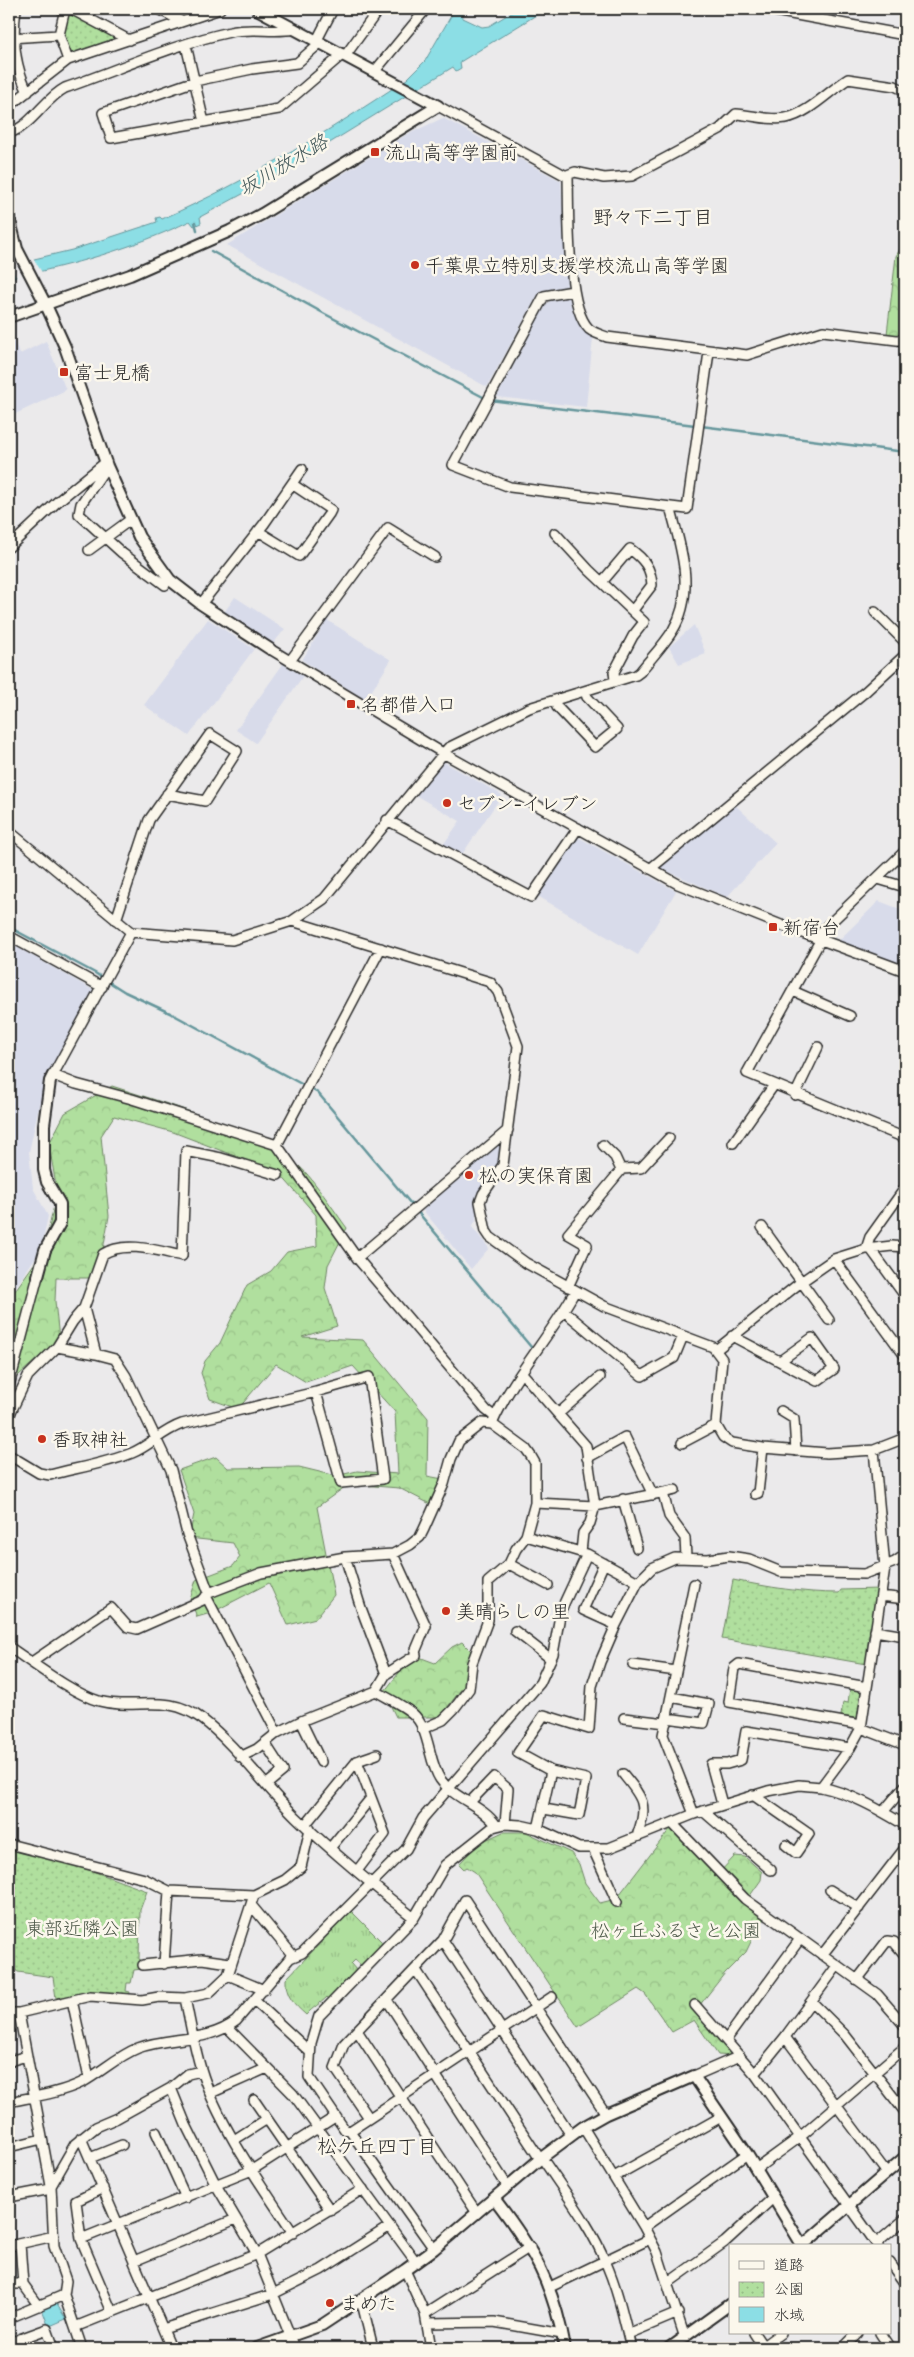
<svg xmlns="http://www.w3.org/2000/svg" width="914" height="2357" font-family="'Patrick Hand','Klee One',sans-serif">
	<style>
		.built { fill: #d8dbea }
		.grass { fill: url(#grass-tufts); stroke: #6e8564 }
		.forest { fill: url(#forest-crowns); stroke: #6e8564 }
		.park { fill: url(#park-dots); stroke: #6e8564 }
		.water { fill: #8cdee5; stroke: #65969b }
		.pier { fill: #ebeaeb }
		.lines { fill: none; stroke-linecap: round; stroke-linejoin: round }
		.stream { stroke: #65969b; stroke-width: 2.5 }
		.minor-casing { stroke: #2b2b2b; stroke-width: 12 }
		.tertiary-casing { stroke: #2b2b2b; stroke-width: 14 }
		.minor { stroke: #fbf7ec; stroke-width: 9 }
		.tertiary { stroke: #fbf7ec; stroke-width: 10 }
		.poi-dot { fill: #c8321e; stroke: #fbf7ec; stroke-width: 2 }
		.labels { text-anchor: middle; stroke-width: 5; stroke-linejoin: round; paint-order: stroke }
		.poi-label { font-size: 19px; fill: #2b2b2b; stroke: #fbf7ec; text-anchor: start }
		.park-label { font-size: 19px; fill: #4c5848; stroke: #fbf7ec }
		.water-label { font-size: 20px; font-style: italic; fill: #43585a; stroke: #fbf7ec }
		.neighbourhood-label { font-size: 20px; fill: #2b2b2b; stroke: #fbf7ec }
	</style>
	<defs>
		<pattern id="grass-tufts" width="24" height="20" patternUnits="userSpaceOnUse" patternTransform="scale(1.25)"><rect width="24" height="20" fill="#b0df9e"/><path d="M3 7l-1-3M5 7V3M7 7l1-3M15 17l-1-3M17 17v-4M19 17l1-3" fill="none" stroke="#98c088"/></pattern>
		<pattern id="forest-crowns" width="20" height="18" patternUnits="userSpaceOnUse" patternTransform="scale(1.25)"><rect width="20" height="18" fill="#b0df9e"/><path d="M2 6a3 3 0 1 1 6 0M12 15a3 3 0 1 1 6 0" fill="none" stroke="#98c088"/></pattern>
		<pattern id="park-dots" width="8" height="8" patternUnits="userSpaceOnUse" patternTransform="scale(1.25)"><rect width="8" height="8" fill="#b0df9e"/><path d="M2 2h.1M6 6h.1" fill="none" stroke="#98c088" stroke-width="1.8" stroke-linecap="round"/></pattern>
	</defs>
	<rect width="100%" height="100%" fill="#ebeaeb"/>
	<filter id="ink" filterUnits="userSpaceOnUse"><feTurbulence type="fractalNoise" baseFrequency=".02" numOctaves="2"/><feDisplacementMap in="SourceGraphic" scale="10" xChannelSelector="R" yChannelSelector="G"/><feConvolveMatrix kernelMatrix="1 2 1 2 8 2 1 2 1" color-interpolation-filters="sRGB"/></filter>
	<g filter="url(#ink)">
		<path class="built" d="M443 118 561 181 567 286 540 291 487 387 227 245 406 135Z
			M569 297 571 306 581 328 593 338 586 407 497 397 545 305 552 299Z
			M9 330 20 354 46 341 66 390 9 417Z
			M235 597 285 629 272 645 223 614Z
			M208 619 254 649 189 736 144 705Z
			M327 620 391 660 366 700 302 660Z
			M694 625 706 654 679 664 669 647Z
			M283 664 303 676 256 743 236 730Z
			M442 761 502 795 461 856 443 845 460 821 415 795Z
			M733 803 776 843 727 897 660 868Z
			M576 836 676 891 638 955 536 895Z
			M879 901 905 911V966L838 941Z
			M9 943 95 991 44 1083 29 1152 33 1188 48 1216 41 1249 9 1297Z
			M503 1141 500 1159 476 1195V1220L472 1227 489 1248 471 1269 423 1210Z"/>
		<path class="grass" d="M351 1911 383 1943 362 1966 355 1960 351 1964 357 1971 330 2000 327 1997C320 2004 313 2007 306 2015 294 2004 285 1996 286 1979Z"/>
		<path class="forest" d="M905 241V337L887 334 896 256Z
			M112 1086C170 1105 252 1128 300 1167 313 1178 335 1212 347 1228L328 1265 325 1288 337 1326 302 1337 363 1340 428 1418 427 1476 443 1479 432 1505 399 1488 349 1484 317 1507 334 1595 316 1618 288 1625 269 1583 211 1613 197 1617 190 1599 196 1580 233 1566 240 1557 233 1543 189 1538 194 1514 179 1470 216 1457 228 1468 299 1467 336 1476 357 1471 398 1474 395 1412 353 1366 306 1382 276 1364 238 1409 210 1399 201 1373 205 1361 220 1343 247 1285 271 1271 287 1252 317 1246 316 1215 279 1173 173 1132 114 1116 101 1136 109 1216 98 1278H56L55 1301 59 1339 9 1384V1299L44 1250 57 1192 49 1144 65 1113Z
			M462 1642 471 1651 466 1683 440 1717H396L384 1692 402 1669 419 1657 435 1663 452 1647Z
			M670 1829 676 1831 717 1875 735 1856 745 1857 762 1872 761 1880 749 1897 769 1913 757 1929 746 1952 725 1973 699 2006C713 2023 736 2032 733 2056L718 2055 694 2020 672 2032 645 1994 638 1989 578 2027 475 1872 467 1867 464 1869 459 1864 479 1843 503 1832H526L571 1853 579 1864 585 1883 600 1903 616 1899Z"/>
		<path class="park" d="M72 12 117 37V40L74 55 71 53 64 34 68 13Z
			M733 1580C768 1587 803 1593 839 1593L841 1590 879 1589 873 1626H870L866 1664 722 1639Z
			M850 1687 861 1691 858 1716 855 1718 841 1716 843 1702 848 1703Z
			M9 1846 73 1864 147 1891 140 1910 139 1959 144 1963 142 1969 134 1970 131 1983H127L126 1991 130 1992 129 1995 86 1993 56 1998 53 1977 18 1972 9 1966Z"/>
		<path class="water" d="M455 9H464L462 14 463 18 482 27 489 26 517 9H546L460 62 461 68 456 71 453 67 276 176 200 217 201 223 194 226 190 221C133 248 71 266 9 278V265L72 250 157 222 156 218 160 217 162 219C248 181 329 131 407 79L425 61Z
			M56 2303 66 2319 50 2326 48 2325 42 2309Z"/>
		<path class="pier" d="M33 258 43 274 18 279 9 267V262Z"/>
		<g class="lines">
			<path class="stream" d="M195 222 197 230
				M211 251 325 314 485 398
				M490 400 695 425
				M701 426 905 452
				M9 927 95 973 125 992 172 1014 318 1093 531 1347"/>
			<defs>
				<path id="minor" d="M16 9C12 37 14 65 28 92
					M65 9 59 35 68 60
					M71 9 129 40
					M159 9 181 21
					M764 9 905 35
					M9 38 59 35
					M317 40 333 9
					M321 42 297 63 252 69 195 81 103 113 111 138 279 109 343 54
					M186 45 204 122
					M345 56 379 9
					M375 71 426 9
					M9 106 68 60 220 9
					M438 106 568 177C569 210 566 307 589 329 594 333 601 335 607 337L747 355 823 331 905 341
					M9 133C32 126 44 99 65 88 120 69 174 44 230 32 251 27 274 33 295 29
					M567 175 575 172 604 178 632 176 720 129 736 114C752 115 769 121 786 118 808 114 829 91 848 79L895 86 905 91
					M573 291 544 296 453 465 510 487 687 509 709 352
					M107 466 81 504 79 514 122 553 165 585
					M258 531 299 556 329 514 331 510 292 484
					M555 533 589 570 644 622 633 636 614 672 615 680
					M9 547 57 502 106 462
					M89 550 130 520
					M602 582 630 549C644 559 651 568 652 585L633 610
					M201 604 264 524 302 469
					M875 612 905 642
					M270 649 443 753 678 884 781 925 905 971
					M290 661 388 528 435 557
					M555 701 557 707 595 747 617 729 587 697 585 691
					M387 820 531 897 578 828
					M9 831 131 932 232 940 292 921 490 982 498 992 518 1046 503 1165 483 1194 480 1202 486 1231 490 1237 526 1263 604 1306 713 1347 722 1359 716 1425 723 1437 732 1443 763 1448 827 1453 874 1450 905 1438
					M650 869 866 691 905 655
					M878 879 905 887
					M116 920 149 820 210 734 237 751 205 801 167 794
					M292 921 324 899 448 748 529 708 636 675 640 672C651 658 664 645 673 630 696 592 681 547 670 507
					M131 932 53 1075 76 1084 132 1099 277 1145
					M9 936 102 987
					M819 938 822 931 905 851
					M821 939 747 1073 905 1138
					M381 948 277 1145 357 1258 486 1410 495 1417
					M793 991 850 1016
					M795 1095 818 1047
					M733 1143 774 1085
					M603 1145 615 1157 621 1170
					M762 1227 829 1320
					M870 1248 905 1296
					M866 1249 870 1237 905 1188
					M357 1258 508 1130
					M834 1259 905 1356
					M568 1287 587 1245 568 1234 622 1169 641 1168 669 1138
					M84 1308 96 1354 115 1359 126 1376 171 1470 187 1534 209 1593
					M564 1311 642 1376 674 1358 683 1336
					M732 1336 817 1381 834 1369 812 1338 780 1361
					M57 1347 96 1354
					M716 1350 801 1282 834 1259 866 1249 892 1246 905 1247
					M522 1373 586 1446 595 1506 590 1523 583 1533 581 1552
					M9 1386 38 1276
					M781 1411 794 1419 796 1451
					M558 1414 600 1377
					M9 1416 28 1376 57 1347 73 1321 84 1308 103 1254C125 1240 159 1251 182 1256L186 1151 221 1158 278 1175
					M682 1443 716 1425
					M9 1455 39 1473 50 1475C77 1468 107 1463 132 1453 151 1445 162 1431 182 1424L316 1392 341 1483 383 1479 369 1377 316 1392
					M587 1458 625 1437 653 1495
					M663 1493 669 1516 685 1538 686 1557
					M755 1494 758 1493 763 1448
					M623 1499 637 1548
					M535 1503 595 1506 675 1490
					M526 1536 587 1554 638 1582
					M604 1563 583 1610 616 1625
					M509 1564 548 1585
					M206 1596 277 1733
					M881 1596 905 1599
					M515 1631 551 1659
					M875 1631 905 1636
					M9 1647C33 1663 73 1694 99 1701 136 1711 166 1692 202 1719 236 1745 265 1787 296 1817 333 1853 374 1886 414 1918
					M32 1662 111 1608 128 1627 137 1629 203 1600 209 1593 261 1573 345 1557 393 1554 410 1545 420 1537 424 1529 444 1484 451 1459 459 1441 482 1423 492 1424C513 1376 550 1337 575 1291
					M633 1665 676 1671
					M386 1674 416 1655 415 1652 426 1626 393 1554
					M376 1691C387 1698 401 1704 412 1713 430 1728 428 1761 440 1779 454 1799 482 1805 496 1825
					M624 1718 666 1723
					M667 1718 704 1723 709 1704 671 1697
					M301 1721 376 1691 386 1674 361 1608 345 1557
					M861 1725 729 1702 734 1668 739 1664 867 1687
					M861 1728 905 1745
					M422 1729 443 1720 454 1709 469 1689 472 1663 488 1620V1582L509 1564 516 1549 526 1536 535 1503V1463L531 1456 526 1449 492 1424
					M265 1743 283 1771 266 1785
					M240 1757 257 1749 277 1733 301 1721 321 1762
					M357 1761 385 1834 357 1871
					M623 1774C641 1796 649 1804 638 1833L639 1836
					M821 1787C853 1794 878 1809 905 1825
					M753 1795 809 1834 796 1853 786 1845
					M470 1802 494 1777 508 1789 505 1824
					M722 1804 711 1764H727L741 1760 746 1731 850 1748
					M544 1809 579 1815 586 1779 551 1771 518 1753 544 1715 589 1729 592 1686 600 1662 616 1625 638 1582 652 1568 675 1558 708 1559 729 1556 749 1559 781 1572 864 1574 895 1562 905 1555
					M703 1811 771 1870
					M883 1812 905 1786
					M694 1814 663 1735 694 1584
					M672 1823 745 1899 877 1994 905 2026
					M305 1825 357 1761 377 1754
					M538 1829 551 1771
					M9 1844 145 1879 169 1891 254 1895
					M331 1847 371 1798
					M593 1849 617 1902
					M830 1890 859 1908
					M443 1940 571 2135
					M822 1955 905 1848
					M290 1958 302 1953 406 1849 423 1818 540 1683 553 1654 561 1610 587 1554
					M164 1964 169 1891
					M143 1965 202 1959 230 1963
					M416 1970 540 2159
					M228 1975 264 1990
					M857 1980 887 1941 894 1942 905 1955
					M185 1998C190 2022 194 2046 201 2069 217 2123 262 2186 293 2233
					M72 2000 89 2078
					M387 2000 508 2187
					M255 2001 310 2052
					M812 2002 845 2035 905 2112
					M695 2005 755 2074 878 2246
					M9 2013H19L90 1996 142 2000 159 1997 185 1998 209 1993 228 1975 254 1895 285 1880 301 1867 310 1829
					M19 2013 51 2186 54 2246 66 2281 64 2295 82 2348
					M228 2028 293 2094 416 2262
					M358 2032 477 2213
					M785 2037 887 2173
					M726 2040 800 1939
					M9 2061 27 2056
					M755 2074 785 2037 837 1966
					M694 2076 740 2056
					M171 2088 186 2125 216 2185 257 2254 295 2348
					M211 2093 267 2068
					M254 2100 330 2210
					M9 2102C32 2097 61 2093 83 2082 101 2072 118 2056 138 2048 169 2036 208 2043 236 2021L290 1958 291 1953 251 1905
					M369 2118 335 2068 344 2044 443 1940 465 1900 606 2114
					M583 2127 644 2227 657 2252 685 2338
					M350 2131 552 1997
					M156 2132 186 2198
					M81 2138 171 2348
					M234 2140 267 2119
					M9 2147 42 2139
					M90 2158 122 2145
					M542 2158C564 2191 591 2226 606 2263 618 2291 624 2319 631 2348
					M756 2169 800 2137 905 2047
					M614 2177 721 2117
					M51 2186 75 2144 96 2127 117 2118 171 2088 188 2074 201 2071
					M103 2188 76 2201 81 2239 112 2312
					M9 2197 51 2189
					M644 2227 747 2154
					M81 2239 252 2170 335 2117
					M877 2243 905 2219
					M20 2244 23 2284 39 2306
					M9 2246 54 2236
					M434 2249 350 2131 345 2130 309 2077 311 2043 319 2016 414 1918 445 1865 493 1827 505 1824 520 1825 538 1829 579 1848H609L694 1814 768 1791 799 1785 821 1787 850 1748 861 1728 885 1567 874 1450
					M134 2261 236 2219
					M890 2263 905 2284
					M405 2270 425 2314 431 2348
					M668 2283 725 2242 773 2198
					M9 2284H23
					M550 2287 650 2239
					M361 2299 373 2348
					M425 2314 530 2247
					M9 2318 64 2295
					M427 2323 494 2322 562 2334
					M75 2327 257 2254 363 2189
					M163 2329 273 2294 321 2270 390 2226
					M754 2333 764 2348
					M880 2333 890 2348
					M628 2334 678 2313
					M9 2343 47 2329 54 2348
					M763 2346 781 2333
					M843 2348 858 2333
					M902 2348 905 2346"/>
				<path id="tertiary" d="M9 217 17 249 46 305 65 347 107 466 139 537 170 580 201 604 270 649
					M9 317 130 275 230 231 262 214 438 106 257 9
					M38 1276 45 1250 60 1223V1204L47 1182 44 1170V1125L50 1081 53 1075
					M494 2198C534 2250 553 2283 565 2348
					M802 2246 905 2157
					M257 2348 322 2325 405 2270 434 2249 540 2159 583 2127 606 2114 694 2076 747 2154 802 2245
					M669 2348 730 2304"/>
			</defs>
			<use href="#minor" class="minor-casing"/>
			<use href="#tertiary" class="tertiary-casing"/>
			<use href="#minor" class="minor"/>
			<use href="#tertiary" class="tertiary"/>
		</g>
	</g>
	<g class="poi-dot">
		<rect x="370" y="147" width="10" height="10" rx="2.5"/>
		<circle cx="415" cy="265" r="5"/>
		<rect x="59" y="367" width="10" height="10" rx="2.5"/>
		<rect x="346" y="699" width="10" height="10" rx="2.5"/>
		<circle cx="447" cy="803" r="5"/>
		<rect x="768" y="922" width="10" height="10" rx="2.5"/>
		<circle cx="469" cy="1175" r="5"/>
		<circle cx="42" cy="1439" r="5"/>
		<circle cx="446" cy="1611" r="5"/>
		<circle cx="330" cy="2303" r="5"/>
	</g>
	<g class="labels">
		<g class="poi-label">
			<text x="385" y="159">流山高等学園前</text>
			<text x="425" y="272">千葉県立特別支援学校流山高等学園</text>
			<text x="74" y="379">富士見橋</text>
			<text x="361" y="711">名都借入口</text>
			<text x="457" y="810">セブン-イレブン</text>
			<text x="783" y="934">新宿台</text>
			<text x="479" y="1182">松の実保育園</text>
			<text x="52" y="1446">香取神社</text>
			<text x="456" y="1618">美晴らしの里</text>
			<text x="340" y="2310">まめた</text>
		</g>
		<g class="park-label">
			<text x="82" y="1935">東部近隣公園</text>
			<text x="676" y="1937">松ヶ丘ふるさと公園</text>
		</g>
		<g class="water-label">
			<text transform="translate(283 165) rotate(-31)" y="7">坂川放水路</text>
		</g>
		<g class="neighbourhood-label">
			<text x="653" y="224">野々下二丁目</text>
			<text x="377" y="2153">松ケ丘四丁目</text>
		</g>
	</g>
	<rect width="914" height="2357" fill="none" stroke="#fbf7ec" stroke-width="30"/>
	<rect x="15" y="15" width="884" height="2327" fill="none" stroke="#2b2b2b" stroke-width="2" filter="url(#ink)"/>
	<rect x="729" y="2244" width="162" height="90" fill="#fbf7ec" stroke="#a8a59f"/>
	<rect x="739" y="2261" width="25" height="8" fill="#fbf7ec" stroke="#a8a59f"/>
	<text x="774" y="2270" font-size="15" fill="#2b2b2b">道路</text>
	<rect x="739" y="2282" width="25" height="15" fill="url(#park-dots)" stroke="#a8a59f"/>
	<text x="774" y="2294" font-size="15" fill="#2b2b2b">公園</text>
	<rect x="739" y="2307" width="25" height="15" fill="#8cdee5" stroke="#a8a59f"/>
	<text x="774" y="2320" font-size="15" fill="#2b2b2b">水域</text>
</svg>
